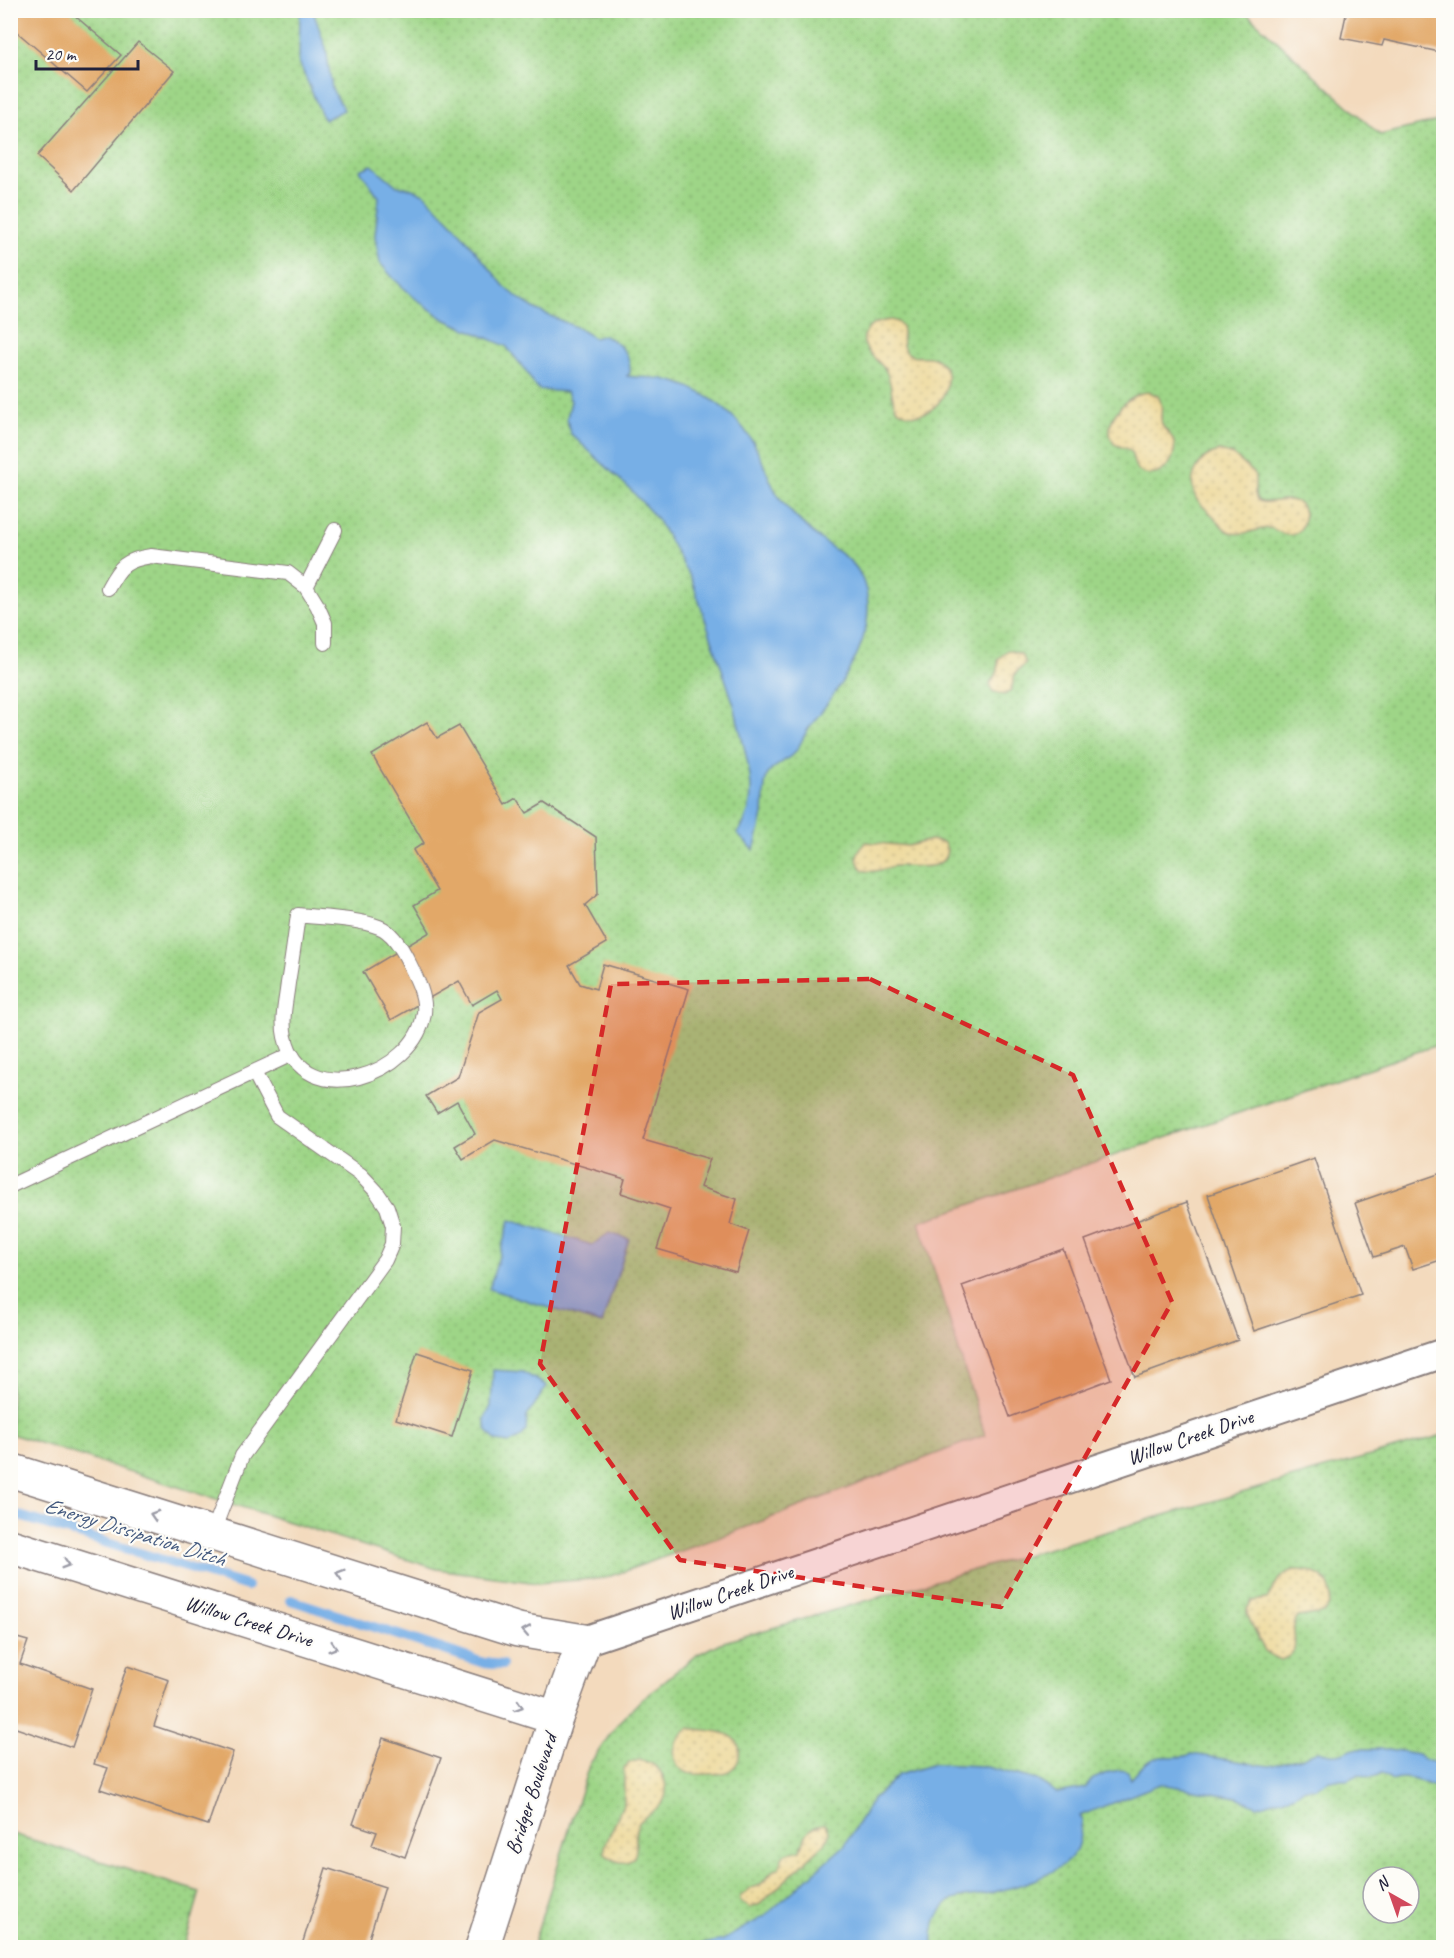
<svg xmlns="http://www.w3.org/2000/svg" width="1454" height="1958" font-family="Caveat,sans-serif">
	<style>
		.grass { fill: url(#grass-dots); stroke: #607c61; stroke-width: 1.5; fill-rule: evenodd }
		.sand { fill: url(#sand-dots); stroke: #887e6c; stroke-width: 1.5 }
		.water { fill: #77afe6; stroke: #4c6890; stroke-width: 1.5 }
		.lines { fill: none; stroke-linecap: round; stroke-linejoin: round }
		.stream { stroke: #77afe6; stroke-width: 10 }
		.building { fill: #e2a868 }
		.service-casing { stroke: #8a7e7c; stroke-width: 16 }
		.minor-casing { stroke: #8a7e7c; stroke-width: 32 }
		.tertiary-casing { stroke: #8a7e7c; stroke-width: 36 }
		.service { stroke: #fff; stroke-width: 14 }
		.minor { stroke: #fff; stroke-width: 28 }
		.tertiary { stroke: #fff; stroke-width: 33 }
		.oneway { stroke: #9c9ca7 }
		.marked { fill: #d62828; fill-opacity: 0.2; stroke: #d62828; stroke-width: 4.5; stroke-dasharray: 12 8; stroke-linejoin: round }
		.labels { text-anchor: middle; stroke-width: 4.5; stroke-linejoin: round; paint-order: stroke }
		.street-label { font-size: 21px; fill: #22223b; stroke: #fdfcf7 }
		.water-label { font-size: 22px; font-style: italic; fill: #445a7f; stroke: #fdfcf7 }
	</style>
	<defs>
		<pattern id="grass-dots" width="8" height="8" patternUnits="userSpaceOnUse" patternTransform="scale(1.5)"><rect width="8" height="8" fill="#9ed587"/><path d="M2 2h.1M6 6h.1" fill="none" stroke="#88b775" stroke-width="1.8" stroke-linecap="round"/></pattern>
		<pattern id="sand-dots" width="8" height="8" patternUnits="userSpaceOnUse" patternTransform="scale(1.5)"><rect width="8" height="8" fill="#eeda9e"/><path d="M2 2h.1M6 6h.1" fill="none" stroke="#ccbb89" stroke-width="1.8" stroke-linecap="round"/></pattern>
	</defs>
	<rect width="100%" height="100%" fill="#fdfcf7"/>
	<filter id="ink" filterUnits="userSpaceOnUse"><feTurbulence type="fractalNoise" baseFrequency=".0167" numOctaves="2"/><feDisplacementMap in="SourceGraphic" scale="12" xChannelSelector="R" yChannelSelector="G"/><feConvolveMatrix kernelMatrix="1 2 1 2 8 2 1 2 1" color-interpolation-filters="sRGB"/></filter>
	<filter id="wash" filterUnits="userSpaceOnUse"><feTurbulence type="fractalNoise" baseFrequency=".008" numOctaves="4" result="noise"/><feDisplacementMap in="SourceGraphic" scale="24" xChannelSelector="R" yChannelSelector="G"/><feGaussianBlur stdDeviation="1.35" result="paint"/><feColorMatrix in="noise" values="0 0 0 0 0 0 0 0 0 0 0 0 0 0 0 0 0 1.4 0 .05"/><feComposite in="paint" operator="in"/></filter>
	<g filter="url(#wash)">
		<rect width="100%" height="100%" fill="#f3dabd"/>
		<path class="grass" d="M10 11H1244L1380 135 1443 120V1043L919 1222 985 1435 731 1533 605 1578 537 1583 437 1569 11 1434Z
			M1443 1435V1947L532 1948 589 1765 618 1723 641 1700 695 1656 720 1643ZM1373 1877H1409V1913H1373Z
			M10 1833 200 1892 184 1947H11Z"/>
		<path class="sand" d="M891 320C912 325 897 340 905 350 911 359 923 356 931 357 937 358 943 364 946 369 954 398 923 429 896 408 891 397 892 383 886 371 880 360 856 348 866 332 871 323 881 321 891 320Z
			M1141 393 1149 392 1158 396C1165 408 1159 414 1162 424 1164 431 1173 434 1174 443 1178 462 1157 483 1139 471 1132 466 1134 456 1130 450L1114 444C1101 424 1122 400 1141 393Z
			M1220 451 1233 455 1254 473C1257 481 1253 489 1256 497 1261 510 1284 493 1300 504 1308 515 1304 535 1288 535 1281 535 1277 529 1270 528 1257 528 1247 536 1233 533 1222 530 1220 522 1212 515 1207 509 1200 505 1196 498 1186 478 1199 455 1220 451Z
			M1008 650 1021 654 1026 663 1015 674 1011 691 1004 695 992 691 990 683 998 671V659Z
			M930 840 943 842 947 849C946 875 911 864 895 866 884 868 873 874 863 870 853 860 857 850 866 842L908 846Z
			M1294 1570C1301 1570 1308 1570 1314 1573 1332 1580 1336 1599 1323 1613L1298 1617C1286 1633 1307 1651 1281 1660L1265 1652 1247 1614V1609L1252 1601 1267 1599 1280 1577Z
			M688 1728C707 1732 744 1727 739 1757 738 1765 731 1771 724 1773 720 1774 690 1775 688 1773 667 1764 672 1739 688 1728Z
			M639 1760C643 1761 648 1762 652 1764 665 1771 671 1793 661 1804 654 1813 642 1815 637 1826 632 1837 643 1859 626 1862 617 1863 612 1859 605 1854V1846L624 1802V1768L629 1763Z
			M825 1824C831 1831 829 1835 825 1843L760 1904 750 1908 740 1901V1897L751 1888 760 1885 774 1870 779 1868C784 1849 784 1855 801 1850 805 1835 808 1825 825 1824Z"/>
		<path class="water" d="M300 11H313L326 48 332 89 344 110 324 120 299 62Z
			M372 165 397 186 407 187 424 194 455 226 505 287 521 300 537 310 578 328 594 338 604 335C620 344 631 353 630 373L627 376C639 378 652 377 663 379 698 386 732 409 751 439 762 455 766 475 776 492 788 512 805 527 823 541 835 551 853 559 860 574 887 628 840 687 809 728 803 736 801 745 795 752 788 760 772 767 768 774 763 782 764 804 763 814 761 826 757 838 754 850L737 834C766 796 742 749 735 708L692 580 657 519 631 490 570 433 567 418 571 401 567 392 540 390 534 385 526 371 506 346 444 319 416 299 394 279 380 263 375 236 379 197 360 170Z
			M510 1220 592 1245 609 1233 629 1239 602 1324 489 1289Z
			M493 1370 523 1372 547 1386 527 1416 526 1431 521 1437 510 1443 496 1441 487 1431 485 1425V1418L491 1406Z
			M1351 1749H1389L1418 1754 1424 1760 1443 1764V1790C1428 1785 1408 1773 1392 1780L1381 1773C1375 1778 1366 1778 1359 1774L1347 1780H1329L1316 1788H1305L1295 1795 1257 1806 1237 1797 1160 1784 1079 1816 1082 1821C1080 1831 1080 1843 1075 1852 1062 1875 1010 1889 985 1894 975 1896 958 1896 949 1902 936 1913 931 1931 933 1947H634L641 1945 694 1946 723 1940 765 1916 845 1845 872 1800 898 1775 934 1764 983 1766 1037 1780 1057 1793 1085 1788 1093 1779 1109 1772 1121 1770 1128 1772 1131 1779C1137 1773 1142 1765 1149 1761 1163 1752 1180 1761 1192 1754L1269 1766 1301 1758 1318 1751C1331 1755 1339 1756 1351 1749Z"/>
		<g class="lines">
			<path class="stream" d="M10 1513 247 1586
				M291 1600 484 1663 502 1665"/>
		</g>
		<g id="blocks">
			<path class="building" d="M10 10H68L121 55 87 92 10 26Z
				M1347 10H1444V53L1384 40 1382 46 1341 38Z
				M138 42 174 71 74 190 37 156Z
				M427 722 437 738 459 726 506 805 517 798 527 813 544 803 596 837 598 894 585 905 607 943 569 965 580 984 596 989 603 964 689 989 643 1140 710 1159 700 1187 737 1199 730 1224 749 1231 736 1272 657 1249 670 1209 621 1193 625 1179 495 1140 463 1159 455 1146 475 1134 457 1101 437 1113 426 1096 458 1077 479 1012 502 999 497 990 472 1005 459 981 391 1020 363 972 430 932 414 905 437 891 413 850 424 843 372 755Z
				M1314 1158 1361 1295 1254 1331 1208 1195Z
				M1444 1172V1259L1413 1269 1405 1247 1374 1257 1355 1203Z
				M1187 1202 1238 1340 1135 1377 1085 1240Z
				M1063 1249 1111 1379 1010 1417 962 1286Z
				M417 1352 473 1370 452 1437 396 1419Z
				M10 1636 28 1641 20 1664 92 1689 72 1747 10 1726Z
				M127 1666 169 1680 154 1726 233 1752 208 1825 100 1789 108 1768 94 1764Z
				M383 1738 441 1758 405 1857 372 1845 377 1832 353 1824Z
				M326 1868 385 1887 366 1948H301Z"/>
		</g>
	</g>
	<g filter="url(#ink)">
		<use href="#blocks" fill-opacity="0" stroke="#8a7e7c" stroke-width="1.5"/>
		<g class="lines">
			<defs>
				<path id="service" d="M306 587 335 530
					M108 588C120 566 125 560 151 556L288 573 306 587 317 605 325 623V643
					M298 915C324 918 355 918 379 927 393 932 404 952 410 965 417 979 426 997 424 1013 416 1075 303 1114 285 1037 281 1019 286 1001 288 983 292 960 295 937 298 915Z
					M10 1186 292 1054
					M212 1534 242 1456 385 1260 392 1244 393 1226 387 1207 376 1191 361 1175 277 1116 254 1072"/>
				<path id="minor" d="M584 1641 1444 1353"/>
				<path id="tertiary" d="M10 1470 518 1630 584 1641 556 1718 482 1948
					M10 1546 556 1718"/>
			</defs>
			<use href="#service" class="service-casing"/>
			<use href="#minor" class="minor-casing"/>
			<use href="#tertiary" class="tertiary-casing"/>
			<use href="#service" class="service"/>
			<use href="#minor" class="minor"/>
			<use href="#tertiary" class="tertiary"/>
		</g>
		<defs><path id="oneway-chevron" d="M-2-3.5L2.5 0L-2 3.5" fill="none" stroke-width="1.6" stroke-linecap="round" stroke-linejoin="round" transform="scale(1.5)"/></defs>
		<g class="oneway">
			<use href="#oneway-chevron" transform="translate(154 1515) rotate(-163)"/>
			<use href="#oneway-chevron" transform="translate(66 1564) rotate(17)"/>
			<use href="#oneway-chevron" transform="translate(340 1574) rotate(-163)"/>
			<use href="#oneway-chevron" transform="translate(526 1631) rotate(-169)"/>
			<use href="#oneway-chevron" transform="translate(333 1647) rotate(17)"/>
			<use href="#oneway-chevron" transform="translate(519 1706) rotate(18)"/>
		</g>
	</g>
	<path class="marked" d="M870 979 1073 1075 1172 1302 1001 1607 680 1560 540 1364 611 984Z"/>
	<g class="labels">
		<g class="street-label">
			<text transform="translate(1190 1437) rotate(-19)" y="7">Willow Creek Drive</text>
			<text transform="translate(730 1592) rotate(-19)" y="7">Willow Creek Drive</text>
			<text transform="translate(249 1621) rotate(17)" y="7">Willow Creek Drive</text>
			<text transform="translate(531 1794) rotate(-72)" y="7">Bridger Boulevard</text>
		</g>
		<g class="water-label">
			<text transform="translate(135 1531) rotate(17)" y="8">Energy Dissipation Ditch</text>
		</g>
	</g>
	<rect width="1454" height="1958" fill="none" stroke="#fdfcf7" stroke-width="36"/>
	<g transform="translate(1391 1895) rotate(320)"><circle r="28" fill="#fdfcf7" stroke="#a5a5ac" stroke-width="1.5"/>
	<path d="M0-4.5L10 22L0 15L-10 22Z" fill="#d1495b"/>
	<text y="-9" font-size="16" font-weight="bold" text-anchor="middle" fill="#22223b">N</text>
	</g>
	<path d="M36 60v9h102v-9" fill="none" stroke="#22223b" stroke-width="3"/>
	<text x="45" y="60" font-size="18" fill="#22223b" stroke="#fdfcf7" stroke-width="4.5" paint-order="stroke">20 m</text>
</svg>
